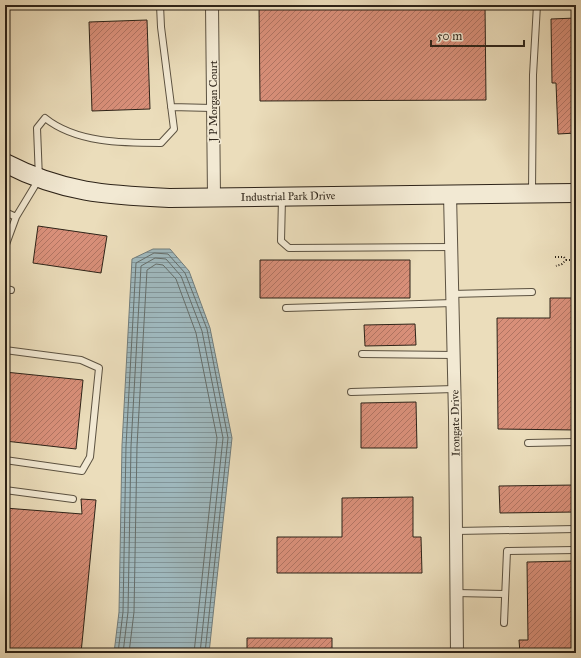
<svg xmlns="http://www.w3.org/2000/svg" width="581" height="658" font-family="'IM FELL Great Primer',serif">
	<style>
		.water { fill: url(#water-rules); stroke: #717c7b }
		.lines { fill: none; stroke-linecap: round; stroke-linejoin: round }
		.shore { stroke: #666e6a; stroke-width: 1 }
		.building { fill: url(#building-hatch); stroke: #2d2318 }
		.lane-casing { stroke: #5c5241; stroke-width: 8 }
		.street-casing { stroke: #5c5241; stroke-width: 14 }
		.secondary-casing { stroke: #2d2318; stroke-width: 20 }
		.path { stroke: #2d2318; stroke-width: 2; stroke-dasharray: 1 2; stroke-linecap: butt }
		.lane { stroke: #f2e9d3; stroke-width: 6 }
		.street { stroke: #f2e9d3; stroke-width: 12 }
		.secondary { stroke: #f2e9d3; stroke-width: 18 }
		.labels { text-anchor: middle; stroke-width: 3; stroke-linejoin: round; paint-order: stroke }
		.street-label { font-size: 11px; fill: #2d2318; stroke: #f2e9d3 }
	</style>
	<defs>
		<pattern id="water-rules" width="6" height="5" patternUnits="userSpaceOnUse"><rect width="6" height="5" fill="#9fb8bd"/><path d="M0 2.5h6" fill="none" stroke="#829599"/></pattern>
		<pattern id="building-hatch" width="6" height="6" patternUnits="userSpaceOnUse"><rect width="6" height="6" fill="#d88f79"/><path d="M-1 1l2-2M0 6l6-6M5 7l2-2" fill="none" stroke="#b07462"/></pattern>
	</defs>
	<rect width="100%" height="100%" fill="#ebddbb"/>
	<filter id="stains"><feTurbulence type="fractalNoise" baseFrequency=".005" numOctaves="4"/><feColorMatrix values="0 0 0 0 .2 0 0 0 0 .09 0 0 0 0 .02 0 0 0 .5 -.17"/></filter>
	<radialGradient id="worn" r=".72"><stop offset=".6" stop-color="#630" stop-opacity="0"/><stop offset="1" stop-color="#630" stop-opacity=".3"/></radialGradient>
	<path class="water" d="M153 249H170L189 271 210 328 232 438 209 653H114L119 612 122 445 132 259Z"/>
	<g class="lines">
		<path class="shore" d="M118 653 123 612 126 446 136 263 154 253 168 254 185 273 207 329 228 438 205 653
			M123 653 128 612 131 446 141 266 155 258 166 259 181 276 202 331 223 438 200 653
			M129 653 134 612 137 446 147 270 156 264 163 265 176 279 196 333 217 438 194 653"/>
	</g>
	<path class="building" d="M259 5H485L486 100 260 101Z
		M576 18V133L558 134 556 83H552L551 19Z
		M147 20 150 109 92 111 89 22Z
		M38 226 107 236 101 273 33 263Z
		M260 260H410V298H260Z
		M550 298H576V430L498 429 497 318H550Z
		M415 324 416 345 365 346 364 325Z
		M5 372 83 380 76 449 5 441Z
		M416 402 417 448H361V403Z
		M576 485V512L500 513 499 486Z
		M413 497V537H421L422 573H277V537H342V498Z
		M81 499 96 500 81 653H5V508L82 514Z
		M576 561V653H520L519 640H528L527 562Z
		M247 638H332V653H247Z"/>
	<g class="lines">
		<defs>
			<path id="lane" d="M171 107 212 108
				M532 191 533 75 537 5
				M282 198 281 241 289 248 451 247
				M5 212 16 217
				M5 247 16 217 39 179 37 128 45 118C76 143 123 143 161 143L174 129 161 27 160 5
				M5 289 11 290
				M452 294 532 292
				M286 308 453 303
				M5 350 81 360 99 368 90 457 82 471 5 460
				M362 354 454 355
				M351 392 454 389
				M528 443 576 442
				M5 490 73 499
				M456 531 576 529
				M456 593 504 594
				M504 623 507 551 576 550"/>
			<path id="street" d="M212 5 214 197
				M450 194 455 417 457 653"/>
			<path id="secondary" d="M5 163C63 193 107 195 170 198L576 193"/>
		</defs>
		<use href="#lane" class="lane-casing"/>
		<use href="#street" class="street-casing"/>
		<use href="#secondary" class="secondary-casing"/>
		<path class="path" d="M555 257H564L566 260 562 264 556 266
			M566 260H576"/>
		<use href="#lane" class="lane"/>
		<use href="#street" class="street"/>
		<use href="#secondary" class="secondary"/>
	</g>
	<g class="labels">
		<g class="street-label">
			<text transform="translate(213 101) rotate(-90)" y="4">J P Morgan Court</text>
			<text transform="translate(288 196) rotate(-1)" y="4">Industrial Park Drive</text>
			<text transform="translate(455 423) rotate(-91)" y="4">Irongate Drive</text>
		</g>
	</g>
	<rect width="581" height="658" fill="none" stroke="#ebddbb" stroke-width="20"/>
	<rect x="6" y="6" width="569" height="646" fill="none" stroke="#2d2318" stroke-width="2"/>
	<rect x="10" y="10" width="561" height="638" fill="none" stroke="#2d2318"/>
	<path d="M431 40v6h93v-6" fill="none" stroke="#2d2318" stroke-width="2"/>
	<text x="437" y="40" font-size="12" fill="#2d2318" stroke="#f2e9d3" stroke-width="3" paint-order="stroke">50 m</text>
	<rect width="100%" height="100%" filter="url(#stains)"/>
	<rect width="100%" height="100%" fill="url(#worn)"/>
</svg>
